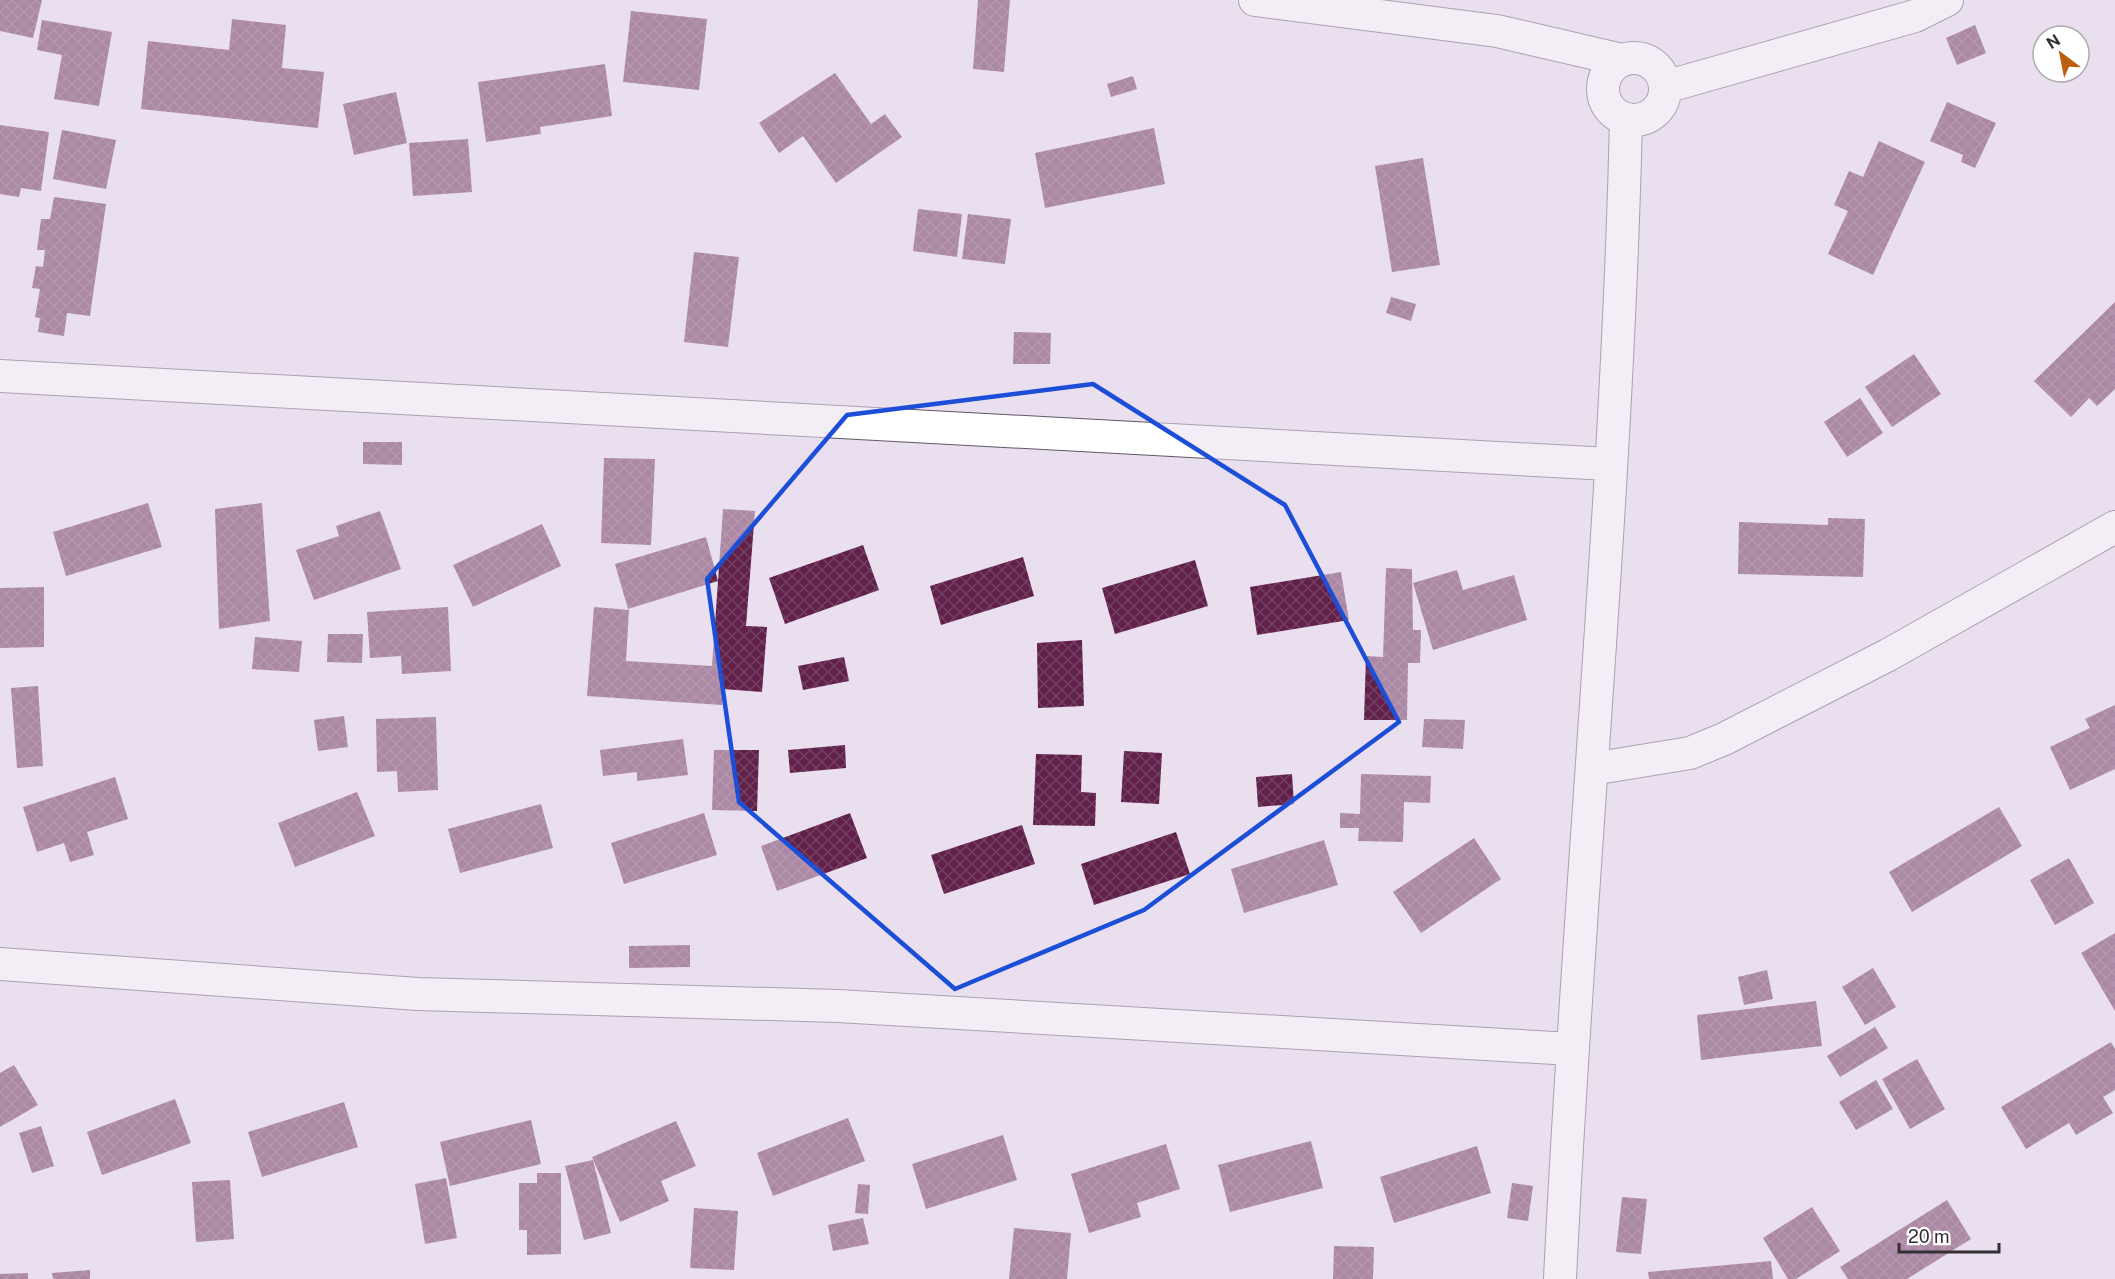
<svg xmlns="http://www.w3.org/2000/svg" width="2115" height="1279" font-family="'Public Sans',sans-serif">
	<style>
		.building { fill: url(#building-cross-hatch) }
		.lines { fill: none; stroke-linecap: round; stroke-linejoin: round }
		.street-casing { stroke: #605866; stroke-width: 34 }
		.street { stroke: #fff; stroke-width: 32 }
		.marked { fill: none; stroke: #1d4ed8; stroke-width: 4.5; stroke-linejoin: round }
	</style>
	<defs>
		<pattern id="building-cross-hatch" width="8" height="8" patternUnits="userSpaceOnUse" patternTransform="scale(1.5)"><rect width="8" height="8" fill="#61204a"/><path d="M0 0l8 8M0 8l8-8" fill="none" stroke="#744062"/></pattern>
	</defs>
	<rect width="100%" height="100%" fill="#e9dfef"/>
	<path class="building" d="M0 0H42L33 38 0 31Z
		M978 0H1010L1004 72 973 69Z
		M631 11 707 19 699 90 623 82Z
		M232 19 286 25 282 68 324 72 318 128 141 109 148 41 229 50Z
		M42 20 112 32 99 106 54 99 62 55 37 50Z
		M1975 25 1986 53 1957 65 1946 38Z
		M605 64 612 116 540 127 541 134 486 142 478 82Z
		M835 73 871 124 885 114 902 137 836 183 803 136 779 153 759 123Z
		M1133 76 1137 89 1111 97 1107 84Z
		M396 92 407 143 354 155 343 104Z
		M1947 102 1996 123 1975 168 1961 162 1963 155 1930 141Z
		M0 125 49 132 41 191 21 188 19 197 0 194Z
		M1154 128 1165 184 1045 208 1035 153Z
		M62 130 116 140 106 189 53 179Z
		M468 139 472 192 413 196 409 143Z
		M1879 141 1925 162 1873 275 1828 254 1848 211 1834 205 1849 171 1863 177Z
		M1423 158 1440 265 1392 272 1375 166Z
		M54 197 106 204 90 316 67 313 64 336 38 332 40 318 35 317 40 289 32 288 36 266 43 267 45 250H37L41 219H50Z
		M918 209 962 214 957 257 913 251Z
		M968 214 1011 219 1005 264 962 259Z
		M694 252 739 257 728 347 684 342Z
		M1391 297 1416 304 1411 321 1386 313Z
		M2115 302V389L2097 406 2089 398 2071 417 2034 381Z
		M1014 332 1051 333 1050 364H1013Z
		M1914 354 1941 394 1892 427 1865 387Z
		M1860 398 1883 433 1847 457 1824 422Z
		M363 442H402V465L363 464Z
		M604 458 655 459 651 545 601 543Z
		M148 503 162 547 66 576 53 532Z
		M262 503 270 621 219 629 215 509Z
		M723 509 755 511 746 626 767 627 762 692 723 689 722 705 587 696 594 607 629 610 626 661 712 666 718 581 628 609 615 564 706 537 718 581Z
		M380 511 401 569 314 600 296 550 339 536 336 526Z
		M1828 518 1865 519 1863 577 1738 574 1739 522 1828 525Z
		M542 524 561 566 473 607 453 565Z
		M863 545 879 590 785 624 769 578Z
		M1023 557 1034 596 941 625 930 586Z
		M1195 560 1208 606 1115 634 1102 588Z
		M1386 568 1412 569 1413 630H1421L1420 663H1408L1407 720H1364L1366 656 1383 657Z
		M1457 570 1463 590 1514 575 1527 620 1433 650 1413 583Z
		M1341 572 1349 620 1257 635 1250 587Z
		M44 587V647L0 648V588Z
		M448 607 451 671 402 674 401 656 370 658 367 612Z
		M328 634H363L362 663 327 662Z
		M255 637 302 641 299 672 252 669Z
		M1082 640 1084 706 1038 708 1037 643Z
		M844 657 849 681 803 690 798 666Z
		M38 686 43 766 17 768 11 688Z
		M2115 705V769L2070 790 2050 747 2090 728 2085 719Z
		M344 716 348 747 318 751 314 720Z
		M436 717 438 790 398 792 397 771 377 772 376 719Z
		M1424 719 1465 720 1463 749 1422 747Z
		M683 739 688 775 637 781V772L603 776 600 750Z
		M845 745 846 768 790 773 788 750Z
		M714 750H759L757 811 712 810Z
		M1124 751 1162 753 1159 804 1121 802Z
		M1036 754 1082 755 1081 792 1096 793 1095 826 1033 825Z
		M1292 774 1294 804 1258 807 1256 777Z
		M1361 774 1431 776 1430 803 1404 802 1403 842 1358 841 1359 828H1340V813L1360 814Z
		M115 777 128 819 87 832 94 855 70 862 64 843 37 852 23 807Z
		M357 792 375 836 295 867 278 823Z
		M541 804 553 848 460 873 448 829Z
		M1999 807 2022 846 1912 912 1889 872Z
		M704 813 717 855 624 884 611 843Z
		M850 813 867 858 777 891 761 846Z
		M1022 825 1035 864 944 894 931 855Z
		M1176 832 1190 874 1094 905 1081 864Z
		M1474 838 1501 879 1421 933 1393 892Z
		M1324 840 1338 885 1244 913 1231 869Z
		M2069 858 2094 903 2055 925 2030 880Z
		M2115 933V1011L2081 953Z
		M690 945V967L629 968V946Z
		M1873 968 1896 1007 1865 1025 1842 987Z
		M1767 970 1773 999 1744 1005 1738 977Z
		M1816 1001 1822 1046 1701 1060 1697 1015Z
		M1875 1027 1888 1048 1840 1077 1827 1056Z
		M2111 1042 2115 1049V1090L2103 1097 2113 1113 2076 1135 2069 1123 2026 1149 2001 1107Z
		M1917 1059 1945 1109 1910 1129 1882 1079Z
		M14 1065 38 1105 0 1127V1073Z
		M1876 1080 1893 1109 1856 1130 1839 1102Z
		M175 1099 191 1143 102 1175 87 1132Z
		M344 1102 358 1147 262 1177 248 1132Z
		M848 1118 865 1161 773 1196 757 1153Z
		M531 1120 541 1164 450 1186 440 1142Z
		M676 1121 696 1166 661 1181 669 1201 620 1222 592 1157Z
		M41 1126 54 1166 32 1173 19 1133Z
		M1003 1135 1017 1180 926 1209 912 1164Z
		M1311 1141 1323 1188 1230 1212 1218 1165Z
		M1166 1144 1180 1189 1137 1203 1141 1217 1089 1233 1071 1174Z
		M1477 1146 1491 1193 1394 1223 1380 1177Z
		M593 1160 611 1233 584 1240 565 1166Z
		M537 1173H561V1254L527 1255V1230H519V1183H537Z
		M446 1178 457 1238 425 1244 415 1184Z
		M230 1180 234 1239 196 1242 192 1182Z
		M1512 1183 1533 1186 1528 1221 1507 1218Z
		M858 1184 870 1185 868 1214 855 1213Z
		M1622 1197 1647 1199 1641 1254 1616 1252Z
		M1947 1200 1971 1239 1907 1279H1848L1840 1267Z
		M1812 1207 1840 1251 1796 1279H1788L1763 1238Z
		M694 1208 738 1211 734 1270 690 1268Z
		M863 1218 869 1244 833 1251 828 1225Z
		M1014 1228 1071 1233 1067 1279H1009Z
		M1334 1246 1374 1247 1373 1279H1333Z
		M1771 1261 1773 1279H1649L1648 1272Z
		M90 1270V1279H53L52 1273Z
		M28 1273V1279H0V1274Z"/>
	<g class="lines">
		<defs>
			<path id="street" d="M1255 0 1497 31 1622 60
				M1603 89a31 31 0 1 1 62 0a31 31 0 1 1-62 0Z
				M1665 87 1915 16 1947 0
				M0 376 1609 464
				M1592 769 1690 753 1724 739 1888 655 2115 527
				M0 964 418 994 838 1006 1571 1049
				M1560 1279C1578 892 1617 506 1626 119"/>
		</defs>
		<use href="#street" class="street-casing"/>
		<use href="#street" class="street"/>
	</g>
	<path d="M0 0H2115V1279H0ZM1093 384 1285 505 1399 722 1144 910 955 989 739 802 707 579 847 415Z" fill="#e9dfef" fill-opacity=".55" fill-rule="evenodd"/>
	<path class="marked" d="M1093 384 1285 505 1399 722 1144 910 955 989 739 802 707 579 847 415Z"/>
	<g transform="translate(2061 54) rotate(328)"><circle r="28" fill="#ffffff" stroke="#adacae" stroke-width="1.5"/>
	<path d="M0-4.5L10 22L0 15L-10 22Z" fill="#bc5f10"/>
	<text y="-9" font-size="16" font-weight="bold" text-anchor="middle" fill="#332f35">N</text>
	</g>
	<path d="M1899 1243v9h100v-9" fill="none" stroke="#332f35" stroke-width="3"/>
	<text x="1908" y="1243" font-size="18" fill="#332f35" stroke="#ffffff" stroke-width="4.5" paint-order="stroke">20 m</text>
</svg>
